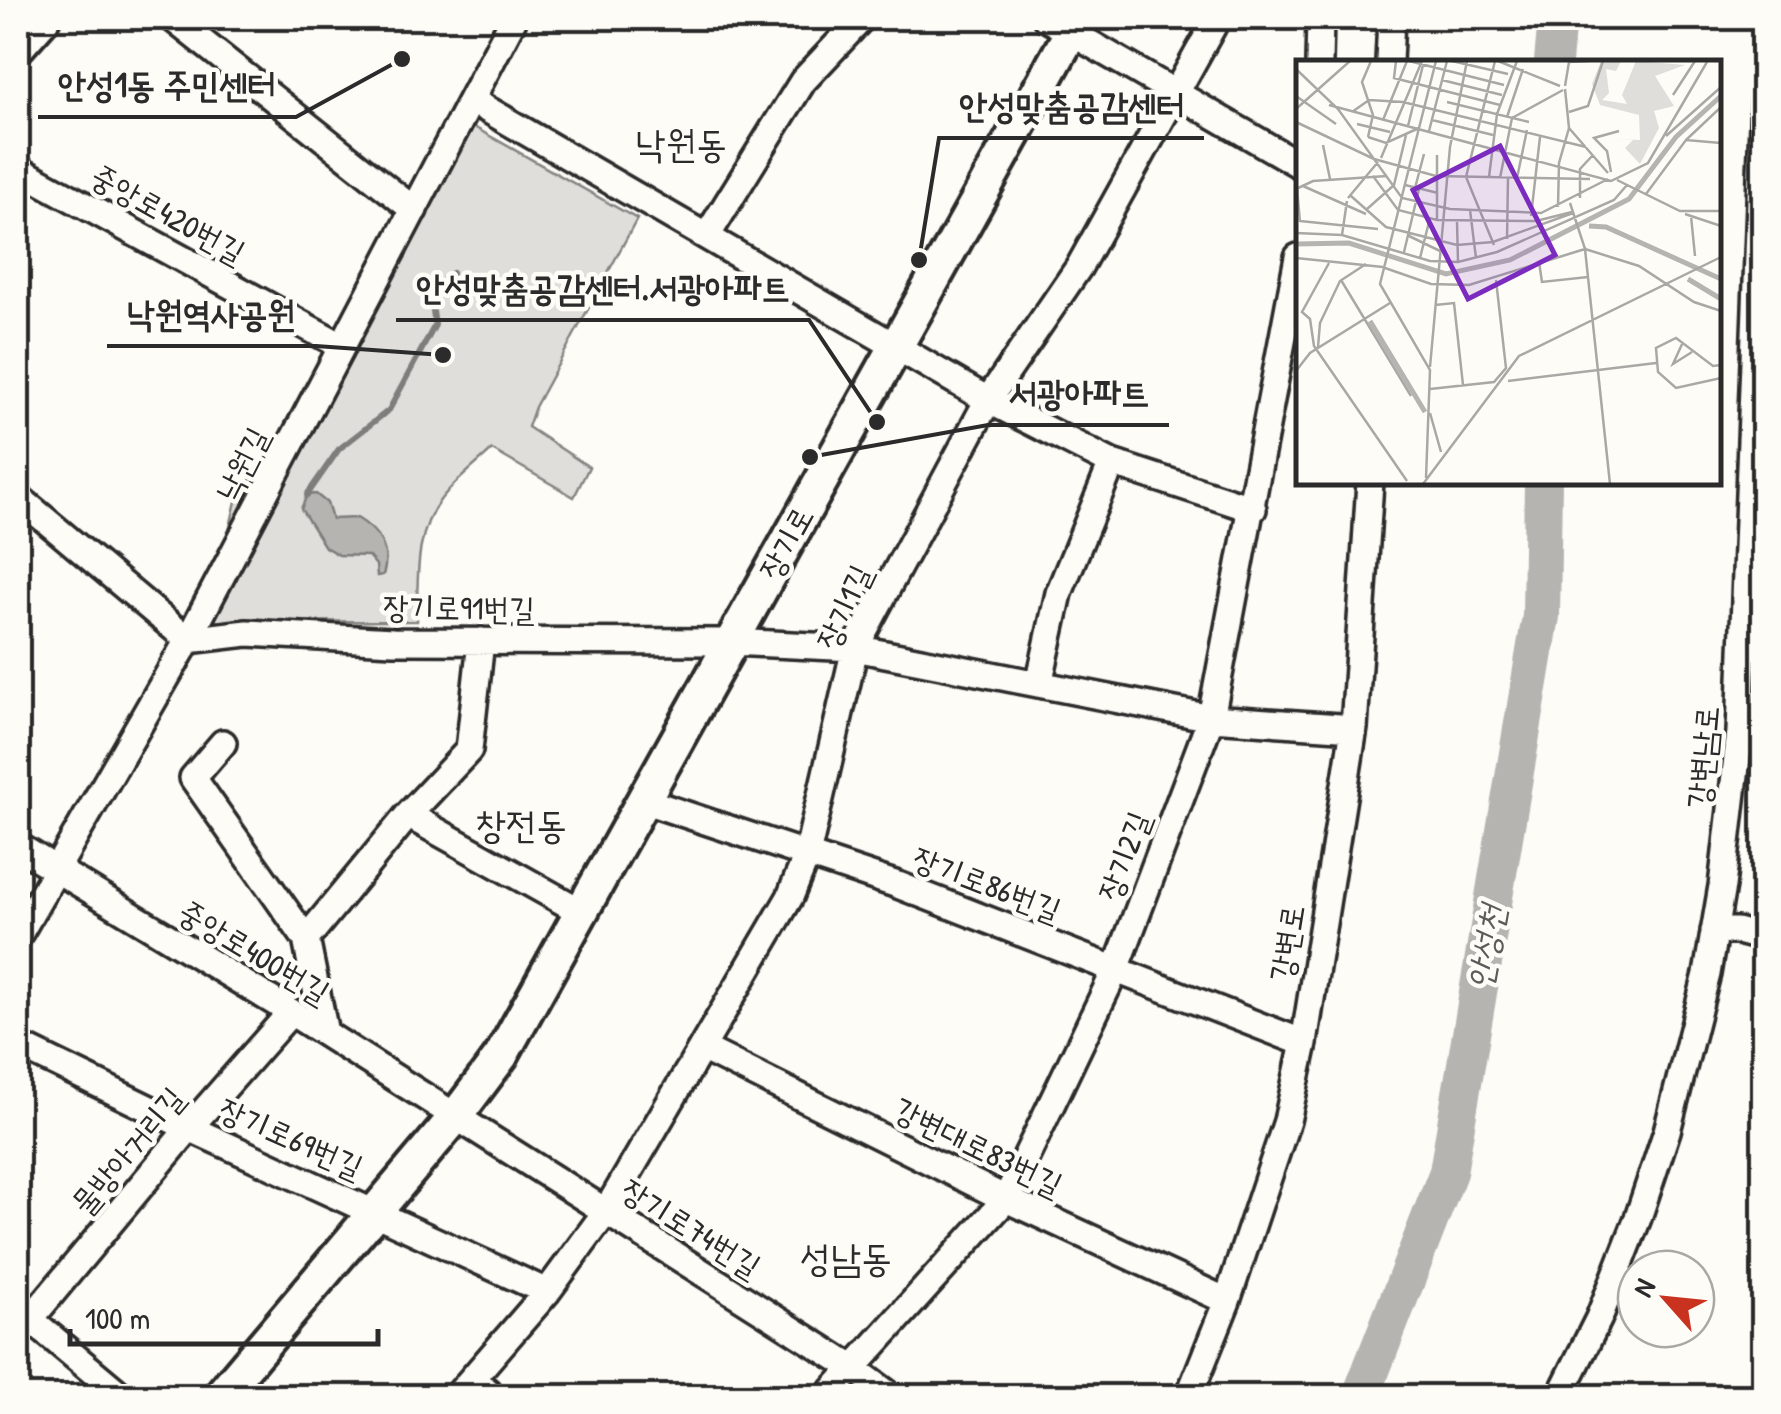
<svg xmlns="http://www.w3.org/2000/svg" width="1781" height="1414" font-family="'Patrick Hand','Poor Story',sans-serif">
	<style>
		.green { fill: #dfdeda; stroke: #858482; stroke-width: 2.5 }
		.water { fill: #b5b4b1; stroke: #7e7d7b; stroke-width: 2.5 }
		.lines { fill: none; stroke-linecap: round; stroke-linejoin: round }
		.stream { stroke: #7e7d7b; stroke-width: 6 }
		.river { stroke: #b5b4b1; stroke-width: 38 }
		.minor-casing { stroke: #2b2b2b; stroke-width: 32 }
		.major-casing { stroke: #2b2b2b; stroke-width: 40 }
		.minor { stroke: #fdfcf7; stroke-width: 25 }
		.major { stroke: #fdfcf7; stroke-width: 32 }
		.labels { text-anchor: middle; stroke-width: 9; stroke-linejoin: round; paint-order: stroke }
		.street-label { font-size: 32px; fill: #2b2b2b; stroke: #fdfcf7 }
		.water-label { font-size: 35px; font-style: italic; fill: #5b5b5a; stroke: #fdfcf7 }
		.quarter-label { font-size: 38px; fill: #2b2b2b; stroke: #fdfcf7 }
		.inset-river { fill: none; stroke: #b5b4b1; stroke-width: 5 }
		.inset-road { fill: none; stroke: #a9a8a5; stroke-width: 2.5 }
		.view { fill: #7b2cbf; fill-opacity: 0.15; stroke: #7b2cbf; stroke-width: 5 }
		.inset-edge { fill: none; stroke: #2b2b2b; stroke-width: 5 }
		.leader { fill: none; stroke: #2b2b2b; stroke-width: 4 }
		.callout-dot { fill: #2b2b2b; stroke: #fdfcf7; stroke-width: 4 }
		.callout-label { font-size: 35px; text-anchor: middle; font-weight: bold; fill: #2b2b2b; stroke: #fdfcf7; stroke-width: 9; stroke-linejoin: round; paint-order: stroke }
	</style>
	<rect width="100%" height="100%" fill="#fdfcf7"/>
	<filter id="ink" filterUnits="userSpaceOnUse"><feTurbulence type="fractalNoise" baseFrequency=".01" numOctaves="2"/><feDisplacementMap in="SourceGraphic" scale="20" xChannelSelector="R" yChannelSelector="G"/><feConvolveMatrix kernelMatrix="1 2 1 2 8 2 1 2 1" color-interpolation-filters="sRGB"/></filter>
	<g filter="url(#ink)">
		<path class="green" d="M474 127 637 219 535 407 528 427 589 467 574 497 492 450C475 466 455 481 441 499 414 534 418 580 417 621L216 622 211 608 237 497 268 457 352 304Z"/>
		<path class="water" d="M316 494 327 503 332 519 357 518C379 531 391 550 383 575L377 576 376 565 368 556 339 555 325 547 301 509 307 495Z"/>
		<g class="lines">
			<path class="stream" d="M307 495 339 449 389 410 435 325 432 305 439 285 452 273"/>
			<path class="river" d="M1553 62 1557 18
				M1361 1396 1448 1172 1541 616 1543 482"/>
			<defs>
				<path id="minor" d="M172 18 414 210
					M1046 18 1298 164
					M1319 62 1320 18
					M1389 62 1391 18
					M471 100 988 400 1112 463 1253 509
					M18 169 340 345
					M707 236 803 81 862 18
					M18 497 188 640 247 633 393 641 730 642 855 648 1211 718 1354 728
					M1039 684 1059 593 1112 463
					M223 743 193 778 306 939 325 1033
					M642 800 898 885 1304 1043
					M408 815 580 911
					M18 846 291 1012 853 1368 891 1396
					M1714 931H1737L1764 938
					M18 936 188 640 514 18
					M306 939 408 815 469 750 481 641
					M18 1045 189 1128 547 1292
					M702 1048 1006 1199 1227 1301
					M30 1319 122 1396
					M18 1334 189 1128 291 1012
					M473 1379 493 1396
					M457 1396 547 1292 605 1213 790 897 807 855 855 648 988 400 1079 267 1213 26 1214 18
					M828 1396 1006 1199 1116 969 1211 718 1298 257
					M1189 1396 1227 1301 1287 1121 1304 1043 1354 728 1370 482
					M1560 1396 1599 1318 1638 1218 1667 1131 1707 974 1722 886 1740 732 1764 96"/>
				<path id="major" d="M18 46 43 18
					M220 1396 456 1116 501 1056 1079 18"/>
			</defs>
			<use href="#minor" class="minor-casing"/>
			<use href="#major" class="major-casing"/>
			<use href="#minor" class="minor"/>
			<use href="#major" class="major"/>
		</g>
	</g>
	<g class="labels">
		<g class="street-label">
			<text transform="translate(168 214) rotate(29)" y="11">중앙로420번길</text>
			<text transform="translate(242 464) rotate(-63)" y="11">낙원길</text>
			<text transform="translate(786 543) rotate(-61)" y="11">장기로</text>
			<text transform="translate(844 607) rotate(-65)" y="11">장기1길</text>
			<text transform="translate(459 608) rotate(1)" y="11">장기로91번길</text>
			<text transform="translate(1703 757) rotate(-85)" y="11">강변남로</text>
			<text transform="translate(1124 856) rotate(-69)" y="11">장기2길</text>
			<text transform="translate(987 884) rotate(21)" y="11">장기로86번길</text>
			<text transform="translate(1287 943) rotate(-81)" y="11">강변로</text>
			<text transform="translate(254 952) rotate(31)" y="11">중앙로400번길</text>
			<text transform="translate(291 1138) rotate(24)" y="11">장기로69번길</text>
			<text transform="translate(978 1147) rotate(26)" y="11">강변대로83번길</text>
			<text transform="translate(128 1151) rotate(-50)" y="11">물방아거리길</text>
			<text transform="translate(691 1228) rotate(32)" y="11">장기로74번길</text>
		</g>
		<g class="water-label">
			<text transform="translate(1486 947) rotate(-80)" y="12">안성천</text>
		</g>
		<g class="quarter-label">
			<text x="681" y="157">낙원동</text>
			<text x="521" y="838">창전동</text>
			<text x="846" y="1271">성남동</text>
		</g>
	</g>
	<g transform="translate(1296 60)">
		<rect width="425" height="425" fill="#fdfcf7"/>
		<path d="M305 1H325L320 11 310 9 313 33 306 40 331 44 326 35 340 1 389 5 359 16 378 46 358 51 363 68 344 104 329 88 337 80 319 79 344 80 343 55 304 45 296 24Z" fill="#dfdeda"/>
		<path class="inset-river" d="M293 166 310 167 425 219M0 184 53 183 150 214 214 200 333 139 380 77 425 36M392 219 425 239M74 261 129 352"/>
		<path class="inset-road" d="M100 1 98 18 204 45M113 1 208 25M156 1 212 14M202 1 264 26M0 9 42 49 106 138 154 149 245 153 312 119M146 20 206 35M269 26 273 2 293 1M269 29 273 68 312 113M377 35 399 1M0 36 40 64M151 42 233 62M33 45 315 121 352 103 411 2M0 49 54 1M56 52 73 40 107 42 290 87M273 52 292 46 307 1M211 57 227 9M87 60 111 1M136 60 197 75M0 62 78 99 140 116 294 119M61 64 94 72M112 66 127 5M123 68 84 224 134 310 130 418M133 71 151 1M370 76 425 27M72 77 90 83 123 68 140 1M72 77 77 55 66 22 75 1M390 80 425 47M27 85 34 119M141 95V160M85 98 126 1M315 112 311 91 298 78 323 71M77 116 102 150 141 160 240 161 276 152M193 117 201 54 221 1M204 118 216 58 267 30M221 118 231 70M321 120 384 151H425M109 125 142 133M7 126 70 154M1 128 4 162M119 128 128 94M0 129 17 121 91 116M350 134 390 80 425 83M55 136 90 167 161 185 197 182 277 153M52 138 82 102M284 138V109L297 95M274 143 289 189 343 206 398 242 425 251M262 147 263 103 273 68M71 149 98 125 110 75M174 150 180 198M389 154 425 166M235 156 244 77M395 156 399 196M4 161 82 169M161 162 162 202M0 173 46 175 134 201 162 202 201 192 318 140 331 125M46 175 51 141M113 176 144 191M211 179 212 118M198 185 170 117 199 1M108 192 123 129M0 198 87 207M124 198 134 158M243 202 246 222 292 217M33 203 6 252 14 259 18 286 111 421M89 208 135 224 173 225 289 189 314 424M45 220 115 336M139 245 158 243 167 325M387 282 377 304 396 292M22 287 24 263 44 221 70 204M425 305 417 306 380 278 360 288 362 312 380 328 425 318M134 307 154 87 171 1M0 311 14 293 94 243M212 321 360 303M134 329 198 322 210 308 200 220M134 353 145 392M127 424 223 296 425 197"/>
		<path class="view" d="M204 86 259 195 172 239 117 130Z"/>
		<rect width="425" height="425" class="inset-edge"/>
	</g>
	<path class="leader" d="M402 59L296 117H38M919 260L939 138H1204M877 422L809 320H396M443 355L316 346H107M810 457L988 425H1169"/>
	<g class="callout-dot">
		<circle cx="402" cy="59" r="10"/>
		<circle cx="919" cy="260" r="10"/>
		<circle cx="877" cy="422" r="10"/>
		<circle cx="443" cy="355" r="10"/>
		<circle cx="810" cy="457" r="10"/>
	</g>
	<g class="callout-label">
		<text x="167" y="97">안성1동 주민센터</text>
		<text x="1072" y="118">안성맞춤공감센터</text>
		<text x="603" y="300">안성맞춤공감센터.서광아파트</text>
		<text x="211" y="326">낙원역사공원</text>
		<text x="1079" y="405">서광아파트</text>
	</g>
	<rect width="1781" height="1414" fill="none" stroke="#fdfcf7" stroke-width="60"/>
	<rect x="30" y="30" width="1721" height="1354" fill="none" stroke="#2b2b2b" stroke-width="4" filter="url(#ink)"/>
	<g transform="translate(1666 1299) rotate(297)"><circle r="48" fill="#fdfcf7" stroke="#a9a8a5" stroke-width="2.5"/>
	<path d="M0-8L18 38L0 25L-18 38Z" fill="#c8321e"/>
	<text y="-15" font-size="28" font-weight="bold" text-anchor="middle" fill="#2b2b2b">N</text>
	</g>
	<path d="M70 1329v15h308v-15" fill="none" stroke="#2b2b2b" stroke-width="5"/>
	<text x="85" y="1329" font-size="30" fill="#2b2b2b" stroke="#fdfcf7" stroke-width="8" paint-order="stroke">100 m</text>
</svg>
